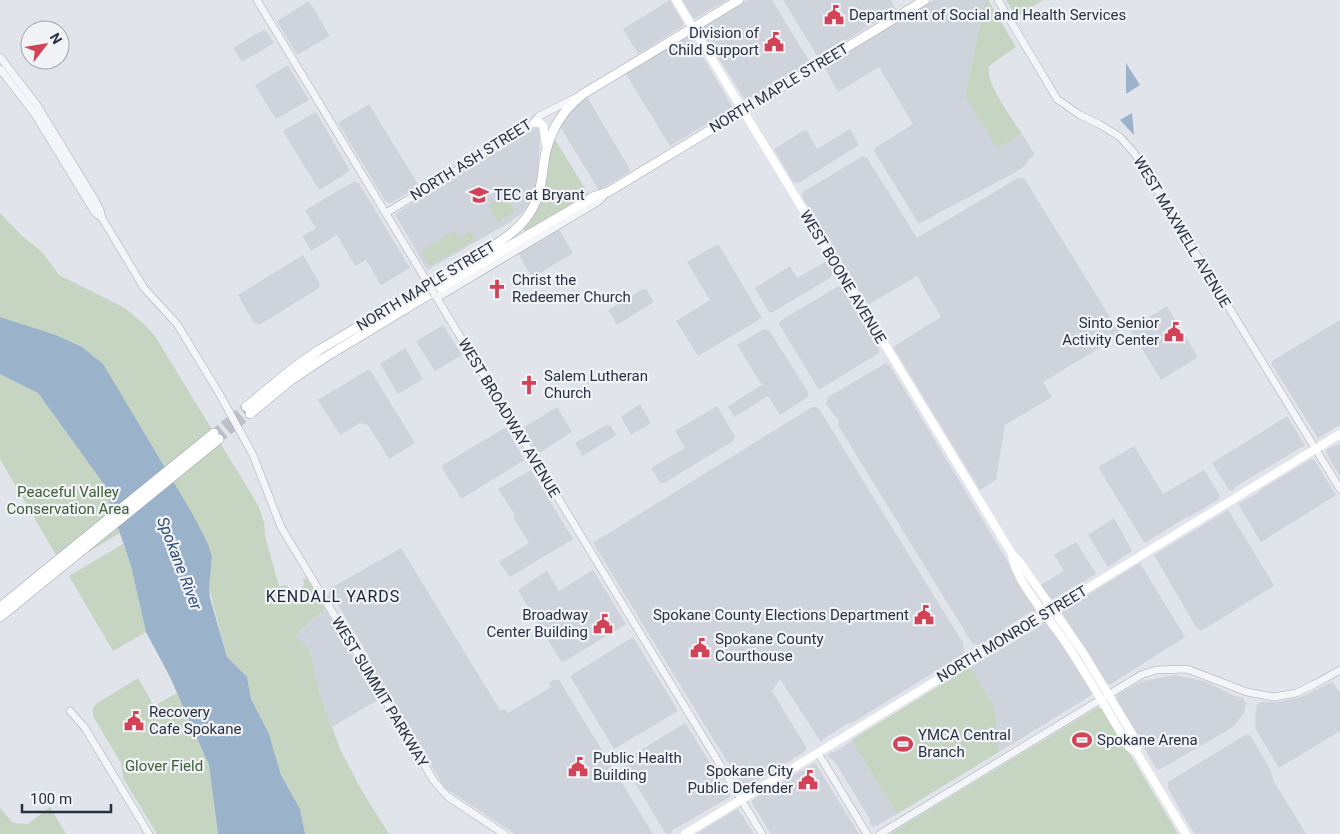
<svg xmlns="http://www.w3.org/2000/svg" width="1340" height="834" font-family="Roboto,sans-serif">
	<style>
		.built { fill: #cfd3dc }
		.green { fill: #c6d4c2 }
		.water { fill: #9bb2cb }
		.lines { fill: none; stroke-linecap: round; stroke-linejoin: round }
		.secondary-tunnel { stroke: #bcc0c8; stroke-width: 8; stroke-dasharray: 8 4; stroke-linecap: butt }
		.tertiary-casing { stroke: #a6abb4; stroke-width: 8 }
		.primary-casing { stroke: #a0a8b6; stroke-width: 10 }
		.tertiary { stroke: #f4f5f8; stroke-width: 7 }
		.secondary { stroke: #fff; stroke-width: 8 }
		.primary { stroke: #fff; stroke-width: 9 }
		.tertiary-bridge-casing { stroke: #a6abb4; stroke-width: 8; stroke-linecap: butt }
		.tertiary-bridge { stroke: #f4f5f8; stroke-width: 7 }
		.labels { text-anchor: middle; stroke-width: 4.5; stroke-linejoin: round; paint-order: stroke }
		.poi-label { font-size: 15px; fill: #293242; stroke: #f1f3f7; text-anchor: start }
		.street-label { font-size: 15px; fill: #293242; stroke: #f1f3f7 }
		.park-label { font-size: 15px; fill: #3d5e36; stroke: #f1f3f7 }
		.water-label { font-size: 16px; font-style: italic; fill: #315077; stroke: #f1f3f7 }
		.neighbourhood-label { font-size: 16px; letter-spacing: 1px; fill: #1b2333; stroke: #f1f3f7 }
	</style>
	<rect width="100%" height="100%" fill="#e1e4ea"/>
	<path class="built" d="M670 0 683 23V26L638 54 623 29Z
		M682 0H727L694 19Z
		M748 0H772L809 61 806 65 746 101 701 31V28Z
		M783 0H891L896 10 818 57Z
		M934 0H985L965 96 997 148 1022 134 1035 155 1029 159 1026 165 1014 173 920 223 917 221 874 151 875 148 913 124 879 67 838 92 825 68 826 65Z
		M309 1 330 36 297 55 277 21Z
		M263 30 267 32 274 43 242 62 233 48Z
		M690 35 733 108 670 146 626 74Z
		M288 65 309 100 276 119 255 85Z
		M587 97 631 171 599 190 598 189 561 128 563 118Z
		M369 104 419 186 391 203 386 202 338 123Z
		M316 112 349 169 347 173 319 190 283 131Z
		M539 126H541L537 185 530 202 523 212 510 222 427 270 395 214Z
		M806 129 817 149 850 129 859 145 800 182 797 183 793 182 774 149Z
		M863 156 867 158 917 238 1018 178H1024L1121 335 1043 382 1052 397 1005 425 996 480 980 490 893 347 941 317 917 276 868 305 802 197 803 192Z
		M353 182 359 183 410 268 381 285 366 260 355 266 337 235 311 251 302 236 316 228 305 210Z
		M558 228 573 253 532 278 518 253Z
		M716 245H719L762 318 698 356 676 321 710 300 687 262Z
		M303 255 320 284 319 288 261 324 254 323 238 295Z
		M827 261 833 273 830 278 773 312H769L755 288 790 266 797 278Z
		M841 286 879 348V353L820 389 818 388 779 324 780 321 837 287Z
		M643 289 647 290 654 302 617 325 608 310Z
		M1167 306 1198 357 1161 380 1130 329Z
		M1340 320V425L1318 438 1272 365V361Z
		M443 325 462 355 435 371 416 341Z
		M764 329 769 330 808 392V397L780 415 768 396 734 417 728 406 762 385 737 345Z
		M405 348 423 379 398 394 380 364Z
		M886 363 890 366 1035 607V611L1030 612 1005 628 1002 632 979 645 972 643 838 425 839 421 826 404 828 397Z
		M368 370 371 371 415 443 389 459 368 425 360 423 340 435 318 400Z
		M640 404 651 423 631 435 621 417Z
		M717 406 735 436 733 441 664 483H660L651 468 685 448 675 431Z
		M557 407 572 432 541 452H537L523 428Z
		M812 407H817L819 409 963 643 964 652 962 655 852 723H848L823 739 821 742 780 679 772 691 806 747V751L744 789 593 543Z
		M1287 416 1304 444V447L1300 448 1235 487 1233 491 1229 490 1212 463Z
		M606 425 611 426 616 435 583 456 575 443Z
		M506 427 524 460 463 498 460 497 441 466Z
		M1340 444V476L1326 453 1327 449Z
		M1134 446 1163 494 1204 470 1220 496 1219 499 1189 517H1187L1151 539 1147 543 1144 542 1098 467Z
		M1311 459 1315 461 1336 495 1261 542 1238 504 1258 493 1260 490Z
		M531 470 573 539 510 577 499 562 529 543 513 517 515 515 498 489Z
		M1228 510 1274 585 1272 587 1201 631 1196 627 1154 555Z
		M1114 518 1132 551 1108 567 1088 535Z
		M1076 542 1096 574 1052 600 1039 586 1064 571 1054 555Z
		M401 548 500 710 505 709 508 713 551 687 549 683 554 680H559L653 834H515L445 788 376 674 372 672 368 663 369 656 337 603 333 605 328 597 331 588Z
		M1140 563 1185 637 1111 684H1107L1062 613 1063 610Z
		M593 570 626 624 562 663 518 590 547 571 559 591Z
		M325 609 362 672 365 673 379 699 332 727 316 683 293 637Z
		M1046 622 1065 647 1092 691V694L1090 696 999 752 994 706 970 667 1039 627 1041 623Z
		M633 637 678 711 614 749 570 676Z
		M1175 675 1207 682 1232 695 1243 698 1246 703 1244 713 1233 727 1159 770 1156 768 1115 699 1117 695 1142 681Z
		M1332 682 1340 692V731L1279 768 1256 730 1255 719 1257 704 1261 702H1278L1301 697Z
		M685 723 730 794V797L673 830 672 833 666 834 623 763V761Z
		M1247 734 1250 735 1270 769 1274 782 1306 834H1195L1187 822 1168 788V782Z
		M852 741 897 814 876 826 873 827 870 824V819L838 767 832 759 829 758 828 755 831 752H834Z
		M814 763 816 764 859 834H771L752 803V800Z
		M738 809 754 834H696L737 809Z"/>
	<path class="green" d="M985 0H988L1016 47 990 65C982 79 1013 119 1022 134L997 148 965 96Z
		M1006 0H1043L1016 17Z
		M554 138 589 195 525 231 523 228Z
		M505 194 515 212 498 222 488 205Z
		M0 213 21 235 42 252 59 275 125 308 145 325 155 336 258 505 264 522 265 536 279 586 286 585 291 589H300L304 585 303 580 306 578 308 580 325 609 295 635 310 652 318 689 340 749 362 791 389 834H305L300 809 281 775 269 734 251 699 247 677 227 657 209 588 212 557 103 364 82 347 56 335 0 317Z
		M455 231 459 238 470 231 475 240 430 266 421 251Z
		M0 374 38 393 103 483 120 533 63 567 0 459Z
		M123 544 131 566 146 632 113 651 69 576Z
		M970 667 994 706 999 752 897 814 852 741 853 739Z
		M138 678 154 706 177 693 209 765 218 834H157L123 778 121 763 93 716V708L96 704Z
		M1098 707 1103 709 1178 834H889Z
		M50 807 66 834H0V808L13 823 28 824Z"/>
	<path class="water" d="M1126 63 1140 85 1126 94Z
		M1132 113 1134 135 1120 120Z
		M0 317 56 335 82 347 103 364 192 513 208 544 212 557 209 588 210 598 227 657 247 677 251 699 269 734 281 775 300 809 305 834H218L209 765 170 677 146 632 131 566 103 483 38 393 0 374Z"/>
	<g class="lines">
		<path class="secondary-tunnel" d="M214 433 246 407
			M219 439 250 414"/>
		<defs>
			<path id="tertiary" d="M257 0 426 280
				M998 0 1057 99 1080 115 1099 124 1120 137 1135 154 1340 489
				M0 57 37 105 95 200 100 210 102 218 144 288 177 324 219 393 253 455 281 527 434 781 447 796 504 834
				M0 69 34 113 89 203 95 213 102 218
				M386 213 531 125 539 116 577 97
				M435 295 762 834
				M437 298 599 201 606 193
				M70 711 85 728 149 834
				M818 753 867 834
				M880 834 1141 675 1156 670 1187 669 1247 692 1274 697 1296 693 1315 684 1340 670"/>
			<path id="primary" d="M246 407 292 369 319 350 489 249C504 239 519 229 529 214 540 198 542 180 544 162 548 134 560 112 583 94L739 0
				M250 414 291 380 324 358 526 236 595 196 608 192 925 0
				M0 607 214 433
				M0 617 219 439"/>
		</defs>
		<use href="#tertiary" class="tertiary-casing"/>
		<use href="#primary" class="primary-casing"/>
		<use href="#tertiary" class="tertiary"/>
		<path class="secondary" d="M676 0 1012 554 1019 561 1084 654 1137 742V753
			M535 123 539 122 543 126 547 148
			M1012 554C1014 581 1052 621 1067 645 1089 678 1109 713 1129 747L1137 753 1186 834
			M685 834 1340 434"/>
		<use href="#primary" class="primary"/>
		<defs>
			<path id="tertiary-bridge" d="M426 280 435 295"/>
		</defs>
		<use href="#tertiary-bridge" class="tertiary-bridge-casing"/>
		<use href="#tertiary-bridge" class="tertiary-bridge"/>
	</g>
	<defs>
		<symbol id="civic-bare" viewBox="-9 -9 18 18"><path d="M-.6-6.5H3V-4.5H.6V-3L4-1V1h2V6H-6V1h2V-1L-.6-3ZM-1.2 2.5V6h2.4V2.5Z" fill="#d24357" stroke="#f1f3f7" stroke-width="2.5" paint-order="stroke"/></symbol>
		<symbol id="school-bare" viewBox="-9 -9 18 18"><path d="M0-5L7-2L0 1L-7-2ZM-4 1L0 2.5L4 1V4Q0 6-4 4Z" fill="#d24357" stroke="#f1f3f7" stroke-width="2.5" paint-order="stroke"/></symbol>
		<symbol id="church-bare" viewBox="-9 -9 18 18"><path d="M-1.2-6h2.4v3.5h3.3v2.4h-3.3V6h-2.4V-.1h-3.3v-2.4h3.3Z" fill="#d24357" stroke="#f1f3f7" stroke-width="2.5" paint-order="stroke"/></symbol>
		<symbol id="stadium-bare" viewBox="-9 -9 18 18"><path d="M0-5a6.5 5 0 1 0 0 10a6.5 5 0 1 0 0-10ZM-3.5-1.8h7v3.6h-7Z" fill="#d24357" stroke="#f1f3f7" stroke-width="2.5" paint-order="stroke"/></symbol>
	</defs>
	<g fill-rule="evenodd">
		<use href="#civic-bare" x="820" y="1" width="28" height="28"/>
		<use href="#civic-bare" x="760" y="28" width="28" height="28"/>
		<use href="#school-bare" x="465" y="181" width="28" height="28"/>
		<use href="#church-bare" x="483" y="275" width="28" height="28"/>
		<use href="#civic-bare" x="1160" y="318" width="28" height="28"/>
		<use href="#church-bare" x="515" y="371" width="28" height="28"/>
		<use href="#civic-bare" x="910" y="601" width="28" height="28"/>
		<use href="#civic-bare" x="589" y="610" width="28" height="28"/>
		<use href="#civic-bare" x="686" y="634" width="28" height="28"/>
		<use href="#civic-bare" x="120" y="707" width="28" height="28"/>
		<use href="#stadium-bare" x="1068" y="726" width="28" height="28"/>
		<use href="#stadium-bare" x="889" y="730" width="28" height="28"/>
		<use href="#civic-bare" x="564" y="753" width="28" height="28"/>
		<use href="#civic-bare" x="794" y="766" width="28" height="28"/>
	</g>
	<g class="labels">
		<g class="poi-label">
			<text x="849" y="20">Department of Social and Health Services</text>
			<text x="759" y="38" text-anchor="end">Division of<tspan x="759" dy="17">Child Support</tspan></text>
			<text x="494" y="200">TEC at Bryant</text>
			<text x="512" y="285">Christ the<tspan x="512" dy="17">Redeemer Church</tspan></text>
			<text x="1159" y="328" text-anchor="end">Sinto Senior<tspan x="1159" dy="17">Activity Center</tspan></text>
			<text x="544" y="381">Salem Lutheran<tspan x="544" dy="17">Church</tspan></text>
			<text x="588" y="620" text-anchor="end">Broadway<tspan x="588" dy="17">Center Building</tspan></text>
			<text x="909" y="620" text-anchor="end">Spokane County Elections Department</text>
			<text x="715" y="644">Spokane County<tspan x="715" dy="17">Courthouse</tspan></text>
			<text x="149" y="717">Recovery<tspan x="149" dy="17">Cafe Spokane</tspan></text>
			<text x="918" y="740">YMCA Central<tspan x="918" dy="17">Branch</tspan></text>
			<text x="1097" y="745">Spokane Arena</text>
			<text x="593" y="763">Public Health<tspan x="593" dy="17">Building</tspan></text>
			<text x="793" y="776" text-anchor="end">Spokane City<tspan x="793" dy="17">Public Defender</tspan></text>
		</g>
		<g class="street-label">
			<text transform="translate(779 88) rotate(-31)" y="5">NORTH MAPLE STREET</text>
			<text transform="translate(471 160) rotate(-32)" y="5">NORTH ASH STREET</text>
			<text transform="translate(1182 232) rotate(59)" y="5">WEST MAXWELL AVENUE</text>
			<text transform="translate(843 277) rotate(59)" y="5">WEST BOONE AVENUE</text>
			<text transform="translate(426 286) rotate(-31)" y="5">NORTH MAPLE STREET</text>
			<text transform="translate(509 418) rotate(59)" y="5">WEST BROADWAY AVENUE</text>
			<text transform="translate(1012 634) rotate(-31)" y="5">NORTH MONROE STREET</text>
			<text transform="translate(380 692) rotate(59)" y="5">WEST SUMMIT PARKWAY</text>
		</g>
		<g class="park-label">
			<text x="68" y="497">Peaceful Valley<tspan x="68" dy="17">Conservation Area</tspan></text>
			<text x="164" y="771">Glover Field</text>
		</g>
		<g class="water-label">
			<text transform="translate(180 563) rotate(69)" y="6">Spokane River</text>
		</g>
		<g class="neighbourhood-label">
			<text x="333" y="602">KENDALL YARDS</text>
		</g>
	</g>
	<g transform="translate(45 45) rotate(59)"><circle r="24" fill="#f1f3f7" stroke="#a1a6af"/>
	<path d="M0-4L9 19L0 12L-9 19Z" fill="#d24357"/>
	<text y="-8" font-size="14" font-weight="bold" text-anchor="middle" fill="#293242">N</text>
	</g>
	<path d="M22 804v8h89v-8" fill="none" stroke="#293242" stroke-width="2.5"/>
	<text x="30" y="804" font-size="15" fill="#293242" stroke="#f1f3f7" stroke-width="4" paint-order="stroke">100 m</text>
</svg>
